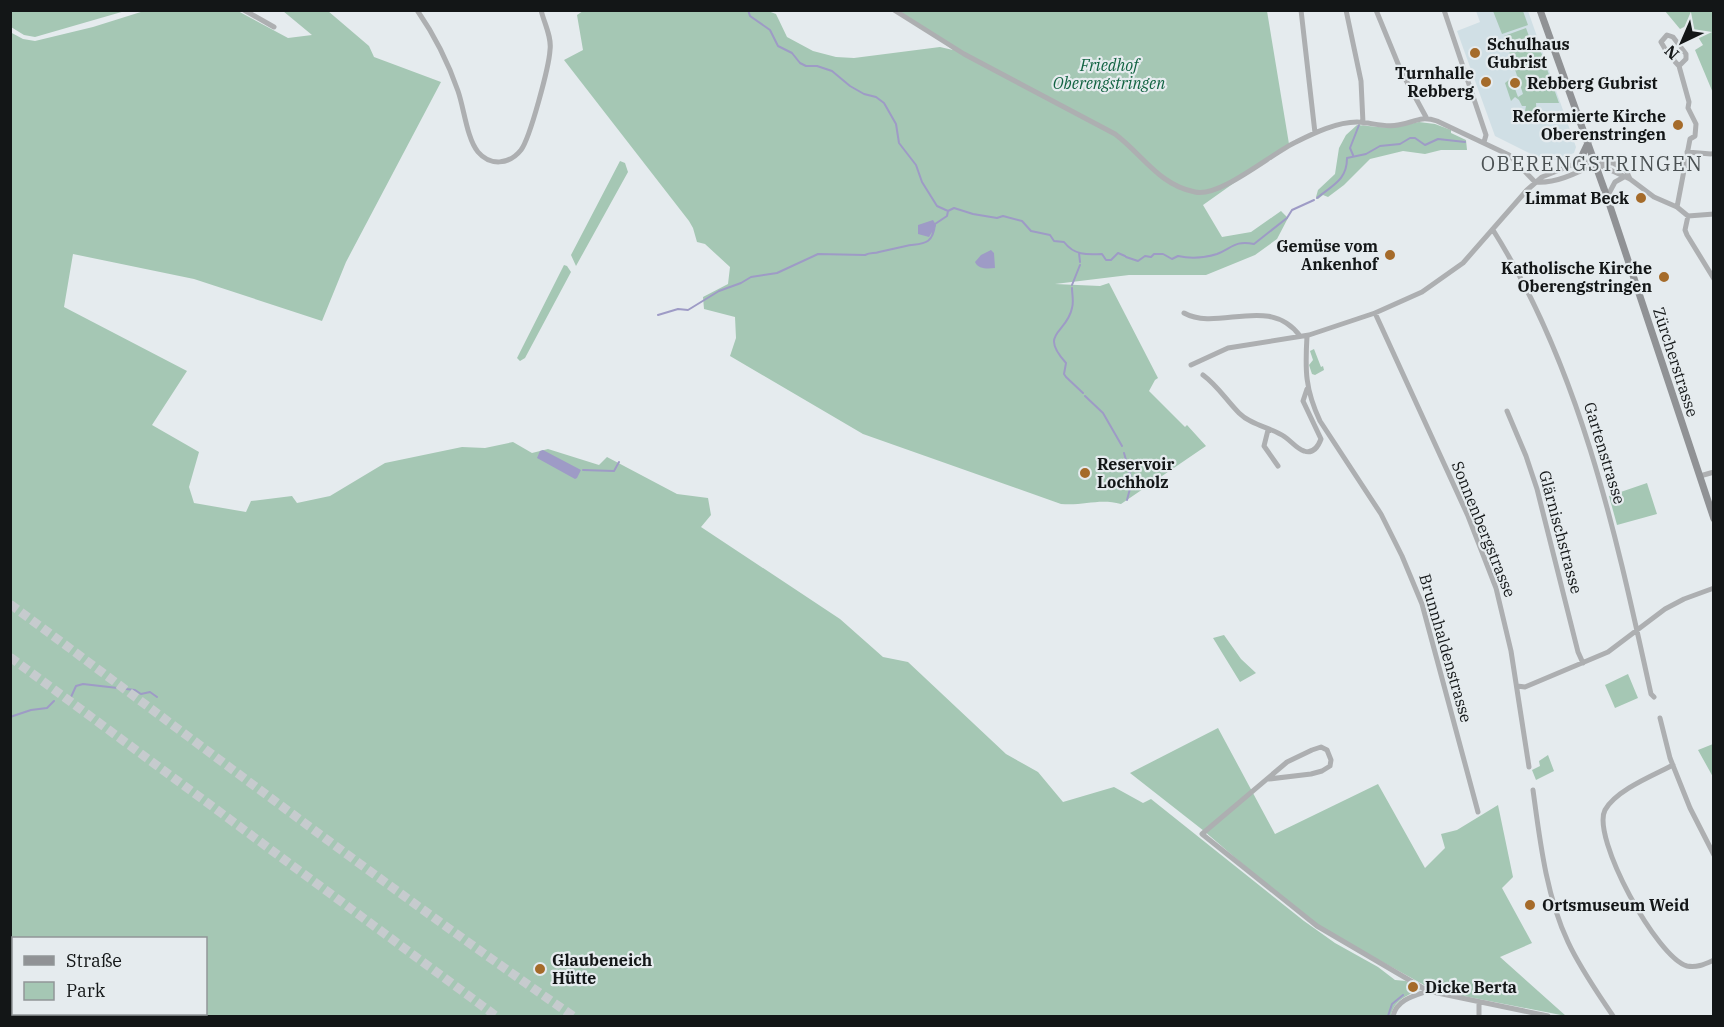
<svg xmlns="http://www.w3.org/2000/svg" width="1724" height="1027" font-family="'IBM Plex Serif',serif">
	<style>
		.built { fill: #d0dfe5 }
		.green { fill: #a5c7b4; fill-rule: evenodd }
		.water { fill: #9e9bc6 }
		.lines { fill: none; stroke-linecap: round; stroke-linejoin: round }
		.stream { stroke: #9e9bc6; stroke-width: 2 }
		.highway-tunnel { stroke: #c6cbce; stroke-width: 9; stroke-dasharray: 9 4.5; stroke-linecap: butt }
		.street { stroke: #adafb1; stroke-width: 5 }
		.secondary { stroke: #909295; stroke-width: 7 }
		.poi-dot { fill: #a56b2a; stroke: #e5ebee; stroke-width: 2 }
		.labels { text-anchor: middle; stroke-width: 4.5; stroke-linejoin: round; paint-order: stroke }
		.poi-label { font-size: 16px; font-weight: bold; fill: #131617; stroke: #e5ebee; text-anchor: start }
		.park-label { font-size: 16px; font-style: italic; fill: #126342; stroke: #e5ebee }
		.street-label { font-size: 16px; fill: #131617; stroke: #e5ebee }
		.quarter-label { font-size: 20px; letter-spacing: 1.5px; fill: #4b5153; stroke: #e5ebee }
	</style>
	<rect width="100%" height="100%" fill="#e5ebee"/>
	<path class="built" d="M1476 11H1528L1576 147 1574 153 1553 161 1535 156 1495 136 1457 31 1480 22Z"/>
	<path class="green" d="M11 10H125V11L35 37 24 35 11 27Z
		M236 10 288 38 312 35 283 11H328L369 46 374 57 441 82 346 262 322 321 194 279 73 254 64 307 187 371 152 425 199 452 189 487 194 503 246 512 251 501 292 496 297 503 330 496 385 463 462 447 485 448 513 442 532 453 548 449 599 465 607 457 677 494 708 498 711 515 701 527 840 619 883 657 908 662 1006 754 1038 772 1063 802 1114 787 1143 803 1151 799 1304 921 1335 943 1378 967 1395 980 1406 981 1421 989 1420 990C1407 995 1393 1001 1391 1016H11L10 32 23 39 35 41 93 27 144 11ZM14 938H206V1014H14Z
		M583 11H768L776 14 787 37 813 51 836 57 854 58 940 47 953 50 899 11H1267L1289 144 1203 205 1222 237 1251 232 1281 211 1288 218 1277 239 1255 255 1206 275H1129L1055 284 1100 286 1109 283 1158 378 1155 380 1149 391 1185 427 1187 425 1206 446 1121 504C1099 498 1084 506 1061 504L863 434 730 356 736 338 735 317 704 309 703 297 728 284 730 267 705 244 697 242 693 228 689 221 564 60 583 50 577 15Z
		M1493 11H1523L1528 25 1502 34Z
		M1665 11H1713V93L1695 50 1703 45 1690 24 1680 29Z
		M1526 28 1530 39 1525 42 1536 38 1559 103H1536L1537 121 1534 123 1525 111 1526 106H1522L1519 100 1515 97 1511 101 1505 83 1511 78 1518 97 1523 94 1504 36Z
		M1419 122 1435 124 1451 130V133L1466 140 1467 150H1441L1425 154 1403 151 1370 159 1344 185 1328 197 1323 195 1318 199 1316 197 1318 190 1335 174 1339 148 1346 135 1357 125 1390 128Z
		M620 161 625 163 628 172 576 266 571 255Z
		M564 265 567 266 571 272 525 358 520 361 517 358Z
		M1314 349 1321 367 1323 366 1324 370 1315 375 1312 374 1309 365 1313 360 1310 351Z
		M1647 483 1657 514 1617 525 1609 496Z
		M1224 635 1241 659 1256 673 1240 682 1213 638Z
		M1628 674 1638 698 1615 708 1605 685Z
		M1218 728 1275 834 1378 784 1425 868 1445 848 1441 834 1457 830 1498 805 1513 877 1502 888 1532 943 1500 957 1566 1016 1433 990 1406 975 1321 928 1280 896 1204 831 1130 773Z
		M1713 744H1714L1713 777 1698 750Z
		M1548 755 1554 771 1536 780 1532 770 1540 766 1539 761Z"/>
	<path class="water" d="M933 220 936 225 931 238 932 232 929 237 918 234V225Z
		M991 250 994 253 995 268C987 269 978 269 975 262L981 255Z
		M543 450 581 470 577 478 575 479 537 458 540 451Z"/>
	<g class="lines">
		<path class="stream" d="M748 10 750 16 770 30 778 46 792 53 800 63 806 66H817L832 71 850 86 864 94 876 97 884 103 896 124 899 143 916 165 922 182 937 206 948 211 954 208 973 214 997 218 1003 216 1022 221 1031 231 1050 235 1054 241 1064 242C1074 255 1086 255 1102 254L1106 260H1111L1118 253 1125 256
			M1353 155 1350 148 1359 125
			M1317 198C1333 185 1347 180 1347 158L1366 154 1380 146 1400 144 1410 138H1415L1425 145 1438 139 1465 142
			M1079 253 1080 262
			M1126 257 1138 261 1145 256 1151 257 1154 254H1163L1172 259 1178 256C1191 259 1204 258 1217 254 1232 248 1235 240 1254 244L1287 218 1292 210 1314 200
			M1072 285 1080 265
			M1072 288C1072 294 1074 302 1072 308 1067 334 1038 332 1066 363L1064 374 1066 377 1083 393
			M658 315 678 309 688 310 719 291 741 283 751 277 777 273 818 254 865 255C871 252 874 254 879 252 888 250 897 248 906 246 922 243 933 246 935 224L947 216 948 211
			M1085 396 1103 413 1122 446
			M1124 453 1132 481 1127 500
			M583 470 614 471 619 462
			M65 700 71 697 76 686 83 684 135 690 141 694 150 692 157 697
			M10 717 31 710 47 708 54 701
			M1388 1016 1392 1004 1403 995"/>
		<path class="highway-tunnel" d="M10 604C197 742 382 884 573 1016
			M10 657 496 1016"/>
		<path class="street" d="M244 10 274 27
			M417 10C435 36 448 62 458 91 464 108 467 139 478 152 490 166 509 165 521 150 530 138 549 67 550 50 552 37 544 23 541 10
			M894 10 964 54 1115 134C1143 155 1159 185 1195 192 1220 198 1272 153 1296 142 1314 133 1337 122 1357 122 1370 122 1384 128 1398 125 1414 123 1419 115 1437 121L1509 155 1535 182C1555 184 1578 173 1595 163
			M1301 10 1315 133
			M1346 10 1361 81 1363 123
			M1376 10 1401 71 1426 117
			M1444 10 1486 135 1484 142
			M1687 152 1711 154 1714 153
			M1595 163 1630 179 1654 197 1677 207 1688 216 1714 214
			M1607 197 1615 182 1624 177
			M1677 207 1690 139 1695 136 1696 124 1688 108 1689 102 1679 66 1668 54 1661 42 1667 35 1673 37 1686 54V59L1679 66
			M1688 216 1685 230 1687 235 1714 279
			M1493 230C1581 370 1616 535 1651 694L1654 697
			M1184 313C1218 332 1269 294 1300 336
			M1375 313 1468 516 1496 588 1511 651 1529 767
			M1307 336C1305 370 1305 389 1320 421L1381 514 1402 556 1422 604 1478 812
			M1191 365 1228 348 1309 335 1375 313 1422 292 1463 263 1527 190 1542 177 1579 162H1603L1613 163 1626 170 1630 179
			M1203 375C1218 386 1226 400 1239 413 1252 426 1271 427 1285 437 1291 441 1297 449 1304 451 1313 454 1318 447 1321 439L1303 401 1307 389
			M1507 411 1526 456 1537 489 1578 652 1583 663
			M1268 430 1264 446 1278 466
			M1700 476 1714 472
			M1517 686 1525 687 1608 652 1665 609 1684 599 1714 588
			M1660 718 1670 758 1690 808 1714 855
			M1673 765C1654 775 1616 790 1605 810 1591 837 1657 958 1687 966 1697 968 1705 964 1714 960
			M1269 779 1311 774 1322 771 1330 766 1331 760 1327 750 1321 747 1312 750 1287 762 1202 834 1317 926 1428 991 1548 1016
			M1533 790C1540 841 1546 895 1568 942 1580 968 1597 992 1613 1016
			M1393 1016C1397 1000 1413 996 1428 991
			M1479 1016V1002"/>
		<path class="secondary" d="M1540 10 1607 197 1714 519
			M1579 162 1588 143"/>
	</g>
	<g class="poi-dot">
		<circle cx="1475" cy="53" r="6"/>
		<circle cx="1486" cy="82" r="6"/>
		<circle cx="1515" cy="83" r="6"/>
		<circle cx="1678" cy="125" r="6"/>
		<circle cx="1641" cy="198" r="6"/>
		<circle cx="1390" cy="255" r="6"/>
		<circle cx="1664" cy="277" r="6"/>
		<circle cx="1085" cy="473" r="6"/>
		<circle cx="1530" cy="905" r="6"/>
		<circle cx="540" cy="969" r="6"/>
		<circle cx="1413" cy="987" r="6"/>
	</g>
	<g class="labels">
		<g class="poi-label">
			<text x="1487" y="50">Schulhaus<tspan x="1487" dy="18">Gubrist</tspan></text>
			<text x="1474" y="79" text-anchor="end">Turnhalle<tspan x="1474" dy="18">Rebberg</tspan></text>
			<text x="1527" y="89">Rebberg Gubrist</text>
			<text x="1666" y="122" text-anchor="end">Reformierte Kirche<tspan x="1666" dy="18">Oberenstringen</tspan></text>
			<text x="1629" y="204" text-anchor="end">Limmat Beck</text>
			<text x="1378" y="252" text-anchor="end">Gemüse vom<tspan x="1378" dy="18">Ankenhof</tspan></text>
			<text x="1652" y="274" text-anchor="end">Katholische Kirche<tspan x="1652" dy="18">Oberengstringen</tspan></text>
			<text x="1097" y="470">Reservoir<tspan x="1097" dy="18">Lochholz</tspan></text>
			<text x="1542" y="911">Ortsmuseum Weid</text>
			<text x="552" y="966">Glaubeneich<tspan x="552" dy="18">Hütte</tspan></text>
			<text x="1425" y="993">Dicke Berta</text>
		</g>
		<g class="park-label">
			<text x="1109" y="71">Friedhof<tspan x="1109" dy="18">Oberengstringen</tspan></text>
		</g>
		<g class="street-label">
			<text transform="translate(1676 362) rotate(72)" y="6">Zürcherstrasse</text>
			<text transform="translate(1605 453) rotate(73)" y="6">Gartenstrasse</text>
			<text transform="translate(1484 529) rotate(68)" y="6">Sonnenbergstrasse</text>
			<text transform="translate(1561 532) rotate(75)" y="6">Glärnischstrasse</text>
			<text transform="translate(1446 648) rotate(74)" y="6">Brunnhaldenstrasse</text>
		</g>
		<g class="quarter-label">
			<text x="1592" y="171">OBERENGSTRINGEN</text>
		</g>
	</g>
	<rect width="1724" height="1027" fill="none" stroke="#131617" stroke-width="24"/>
	<rect x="12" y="937" width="195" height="78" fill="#e5ebee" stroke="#919698" stroke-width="1.5"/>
	<rect x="24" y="956" width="30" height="9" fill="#909295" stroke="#919698" stroke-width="1.5"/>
	<text x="66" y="967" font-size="18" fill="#131617">Straße</text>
	<rect x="24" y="982" width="30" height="18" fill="#a5c7b4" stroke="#919698" stroke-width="1.5"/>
	<text x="66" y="997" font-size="18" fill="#131617">Park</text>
	<g transform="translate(1682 42) rotate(224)" stroke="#e5ebee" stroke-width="4.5" paint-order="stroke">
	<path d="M0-4.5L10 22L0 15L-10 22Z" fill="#131617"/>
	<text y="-9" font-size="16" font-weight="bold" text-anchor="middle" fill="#131617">N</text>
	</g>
</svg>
